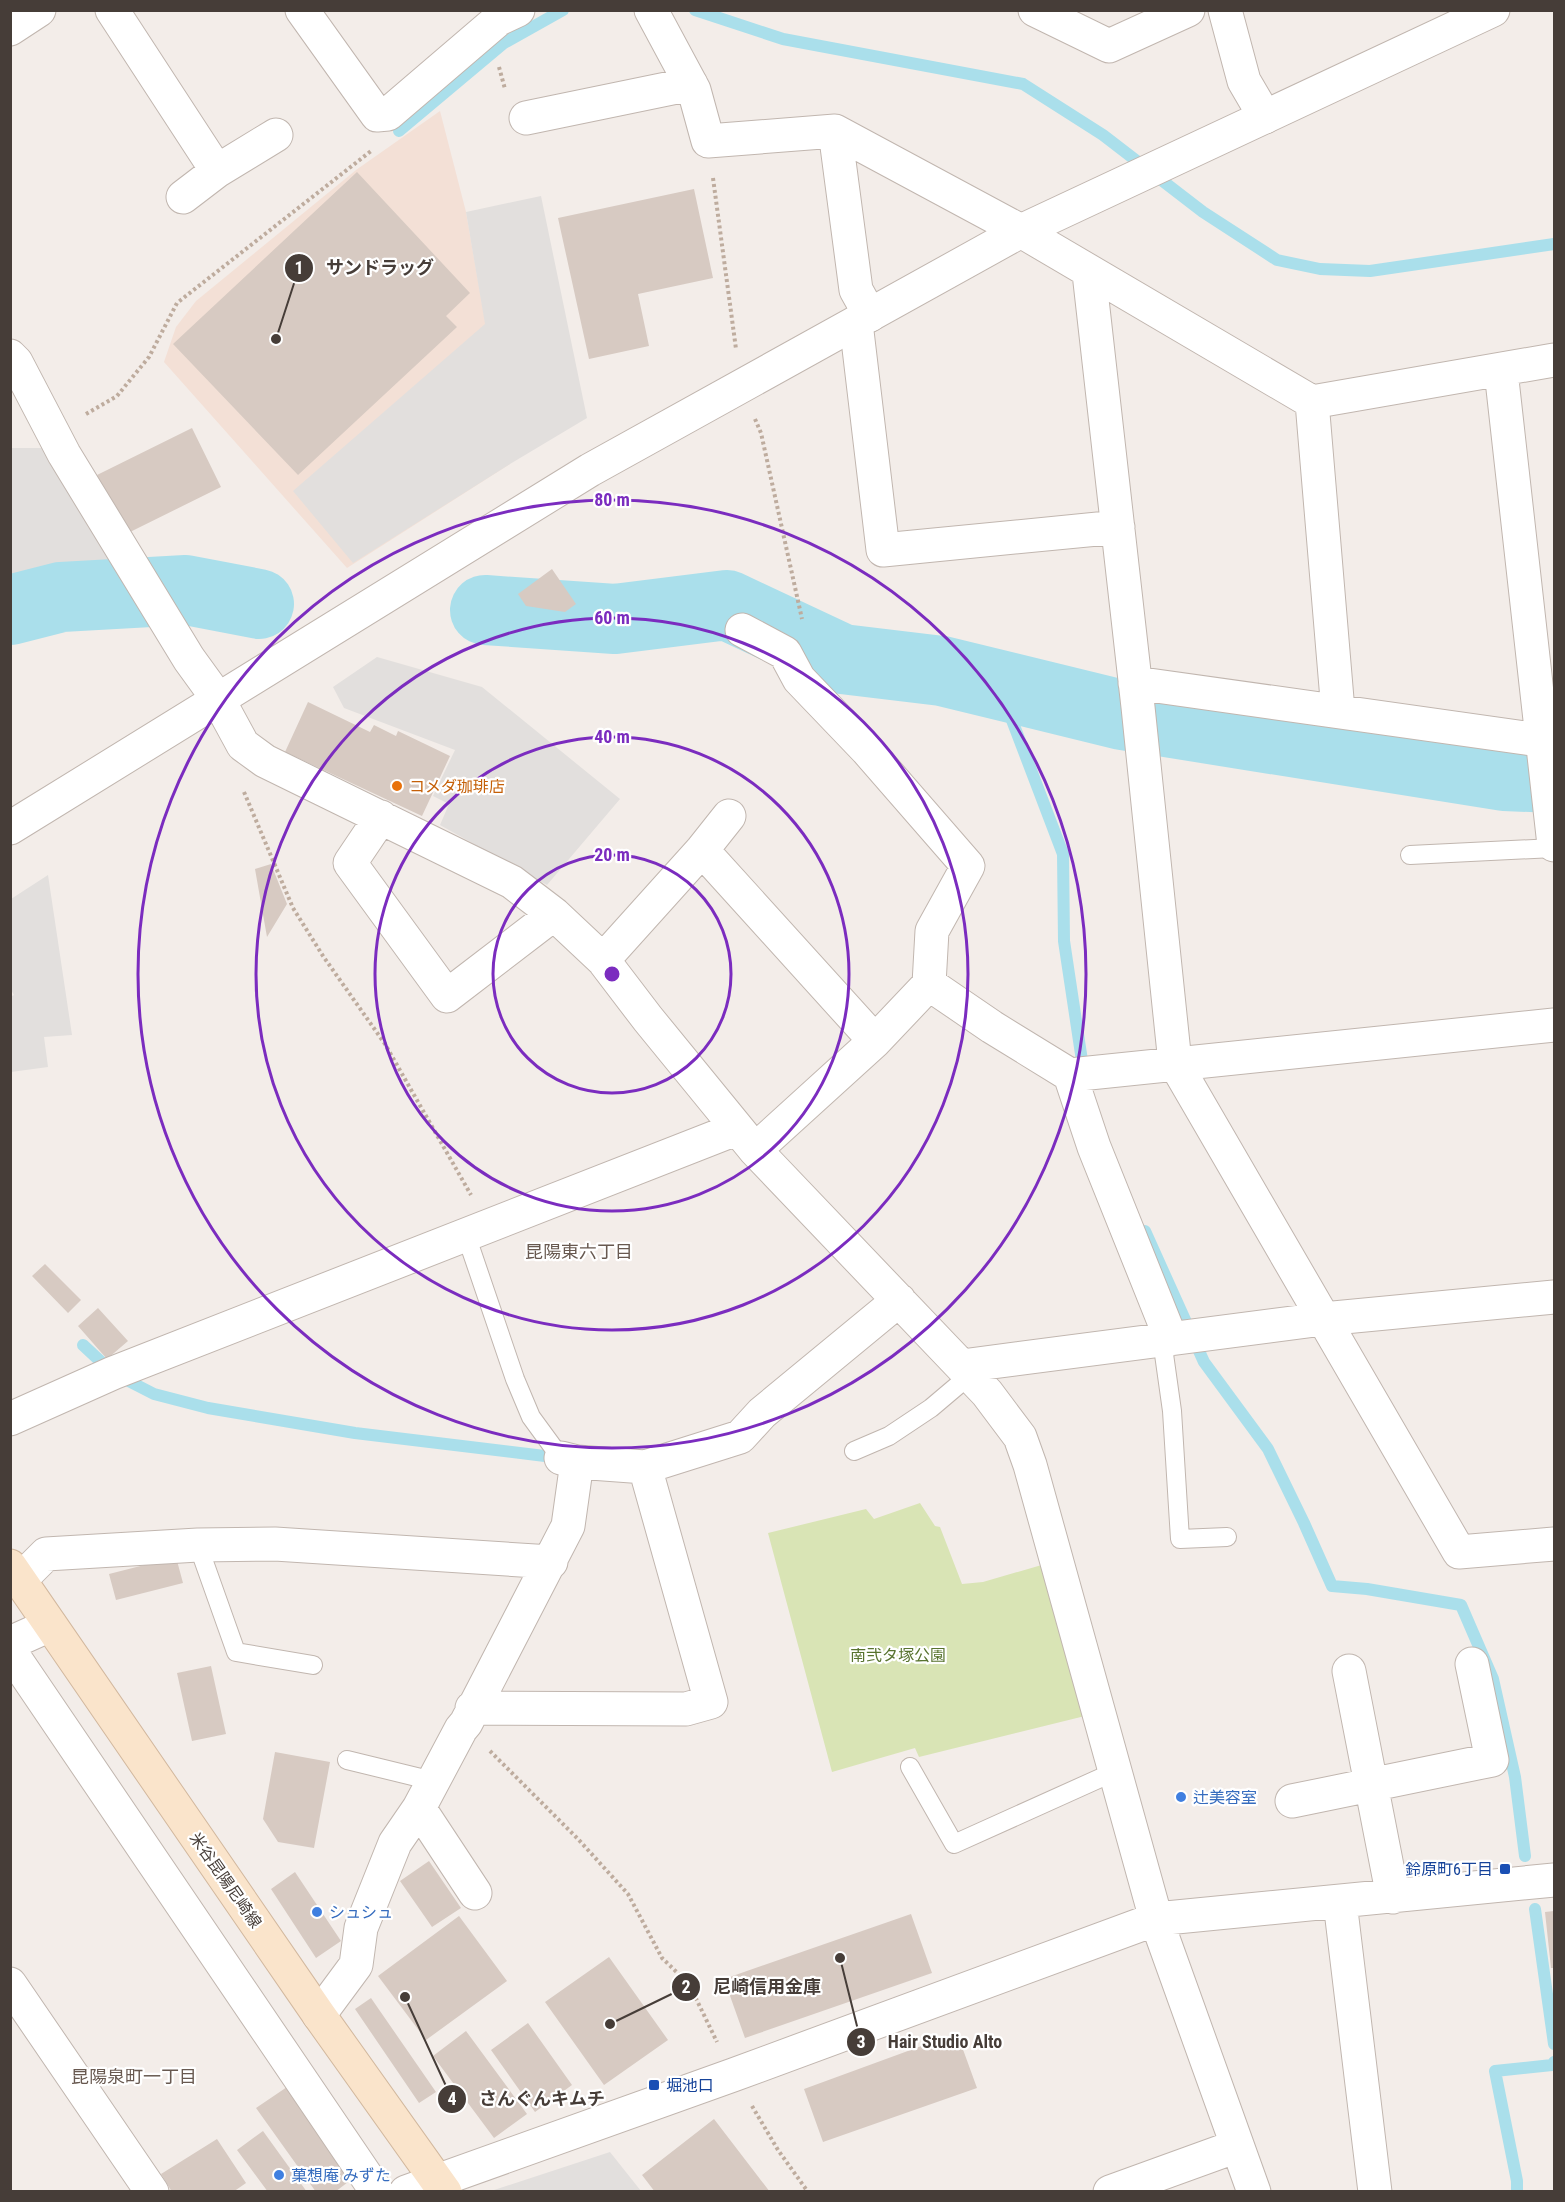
<svg xmlns="http://www.w3.org/2000/svg" width="1565" height="2202" font-family="'Roboto Condensed','Noto Sans JP',sans-serif">
	<style>
		.commercial { fill: #f3e0d6 }
		.green { fill: #d9e4b5 }
		.parking { fill: #e2dfdd }
		.lines { fill: none; stroke-linecap: round; stroke-linejoin: round }
		.stream { stroke: #aadfeb; stroke-width: 12 }
		.river { stroke: #aadfeb; stroke-width: 70 }
		.building { fill: #d7cac2 }
		.service-casing { stroke: #c1b6af; stroke-width: 20 }
		.minor-casing { stroke: #c1b6af; stroke-width: 35 }
		.tertiary-casing { stroke: #c1b6af; stroke-width: 35 }
		.secondary-casing { stroke: #d2b89e; stroke-width: 35 }
		.path { stroke: #beac9e; stroke-width: 4; stroke-dasharray: 3 3; stroke-linecap: butt }
		.service { stroke: #fff; stroke-width: 18 }
		.minor { stroke: #fff; stroke-width: 33 }
		.tertiary { stroke: #fff; stroke-width: 33 }
		.secondary { stroke: #fae4cb; stroke-width: 33 }
		.ring { fill: none; stroke: #7b2cbf; stroke-width: 3 }
		.food-dot { fill: #e8710a; stroke: #fff; stroke-width: 2 }
		.shop-dot { fill: #3f7fe0; stroke: #fff; stroke-width: 2 }
		.transit-dot { fill: #1a4fb4; stroke: #fff; stroke-width: 2 }
		.labels { text-anchor: middle; stroke-width: 4.5; stroke-linejoin: round; paint-order: stroke }
		.food-label { font-size: 16px; fill: #c56008; stroke: #fff; text-anchor: start }
		.park-label { font-size: 16px; fill: #58732f; stroke: #fff }
		.shop-label { font-size: 16px; fill: #366cbe; stroke: #fff; text-anchor: start }
		.transit-label { font-size: 16px; fill: #164399; stroke: #fff; text-anchor: end }
		.street-label { font-size: 16px; fill: #463d38; stroke: #fff }
		.neighbourhood-label { font-size: 18px; fill: #685950; stroke: #fff }
		.centre { fill: #7b2cbf; stroke: #fff; stroke-width: 3 }
		.ring-label { font-size: 18px; text-anchor: middle; font-weight: bold; fill: #7b2cbf; stroke: #fff; stroke-width: 4.5; stroke-linejoin: round; paint-order: stroke }
		.leader { fill: none; stroke: #463d38; stroke-width: 2 }
		.callout-dot { fill: #463d38; stroke: #fff; stroke-width: 2 }
		.mark-label { font-size: 18px; text-anchor: middle; font-weight: bold; fill: #fff }
		.callout-label { font-size: 18px; text-anchor: middle; font-weight: bold; fill: #463d38; stroke: #fff; stroke-width: 4.5; stroke-linejoin: round; paint-order: stroke }
	</style>
	<rect width="100%" height="100%" fill="#f3ede9"/>
	<path class="commercial" d="M440 111 466 212 510 464 347 568 164 362 176 327 196 301 356 170Z"/>
	<path class="green" d="M920 1503 935 1526 940 1527 962 1584 983 1582 1052 1562 1093 1714 919 1757 915 1748 832 1772 768 1533 866 1509 874 1519Z"/>
	<path class="parking" d="M541 196 587 418 510 464 353 563 293 491 485 324 466 212Z
		M11 448H51L125 583 55 588 11 597Z
		M377 657 482 687 620 799 547 885 440 825 449 804 433 796 455 750 344 708 333 687Z
		M48 875 72 1035 44 1037 48 1067 11 1072 10 997 14 995 10 988 11 899Z
		M610 2152 641 2191 494 2190Z"/>
	<g class="lines">
		<path class="stream" d="M695 10 783 39 1023 84 1103 135 1203 212 1277 260 1320 269 1370 271 1554 244
			M399 131 504 43 563 10
			M999 686 1063 854 1064 941 1084 1074
			M1145 1231 1204 1362 1268 1449 1304 1523 1332 1586 1367 1589 1461 1605 1493 1679 1515 1777 1525 1856
			M83 1345 113 1373 154 1394 208 1408 355 1433 561 1458
			M1535 1909 1554 2044
			M1517 2192V2181L1495 2071 1552 2065 1554 2062"/>
		<path class="river" d="M10 610 61 597 186 590 259 604
			M485 610 615 619 727 605 842 659 942 671 1122 715 1504 776 1554 778"/>
	</g>
	<path class="building" d="M357 172 470 293 446 316 457 327 298 475 173 344Z
		M694 189 713 278 638 294 649 346 589 359 558 218Z
		M192 428 221 487 126 534 97 475Z
		M552 569 576 604 565 612 526 606 518 594Z
		M308 702 370 732 374 725 396 736 398 731 450 756 422 816 285 752Z
		M271 864 287 904 267 937 255 869Z
		M45 1264 81 1300 68 1313 32 1276Z
		M98 1308 128 1341 107 1359 78 1326Z
		M176 1557 183 1583 116 1600 109 1574Z
		M211 1666 226 1734 192 1741 177 1673Z
		M275 1752 330 1762 314 1848 278 1842 263 1819Z
		M429 1861 461 1908 432 1927 400 1881Z
		M295 1872 341 1941 316 1958 271 1889Z
		M1554 1911V1968H1551L1545 1912Z
		M911 1914 932 1973 745 2038 724 1979Z
		M459 1916 507 1981 426 2040 378 1976Z
		M609 1957 668 2040 604 2085 545 2002Z
		M371 1998 436 2092 419 2103 355 2009Z
		M528 2023 572 2085 535 2112 491 2050Z
		M466 2031 527 2114 494 2138 433 2056Z
		M957 2033 977 2088 823 2142 804 2089Z
		M287 2087 352 2179 335 2192H316L256 2108Z
		M714 2119 770 2192H655L642 2175Z
		M263 2131 307 2192H268L237 2150Z
		M217 2139 246 2183 233 2192H172L161 2174Z"/>
	<g class="lines">
		<defs>
			<path id="service" d="M1410 855 1554 848
				M466 1235 515 1379 531 1417 561 1458
				M1162 1340 1172 1411 1180 1539 1227 1537
				M854 1451 889 1436 931 1408 970 1375
				M198 1545 236 1652 313 1665
				M347 1760 433 1781
				M910 1767 954 1844 1116 1771"/>
			<path id="minor" d="M112 10 217 171
				M302 10 377 115 388 114 499 19 518 10
				M651 10 694 90 708 141 835 131 1021 231 1312 402 1338 711
				M1035 10 1109 46 1188 10
				M1225 10 1244 81 1265 117
				M10 29 39 10
				M526 118 691 84
				M835 131 856 290 870 315
				M183 197 217 171 276 135
				M1089 273 1138 707 1175 1063 1459 1552 1554 1544
				M856 323 883 550 1118 527
				M10 356 16 362 64 454 189 659 218 699 243 745 265 761 512 882 554 914 603 960 648 1019 755 1150 987 1393 1020 1437 1030 1465 1156 1919 1254 2192
				M1501 371 1554 845
				M1312 402 1554 360
				M742 630 785 653 799 679 867 750 968 866 932 931 929 984 875 1041 755 1150
				M1135 683 1554 742
				M381 817 350 863 447 996 554 914
				M702 850 875 1041
				M603 960 702 850 729 816
				M929 984 992 1027 1070 1075 1554 1025
				M1070 1075 1094 1147 1171 1339
				M962 1366 1323 1319 1554 1297
				M10 1419 113 1373 736 1129
				M561 1458 577 1462 645 1467 740 1437 762 1413 899 1300
				M20 1580 46 1554 198 1545 275 1544 551 1562
				M10 1643 50 1625
				M10 1651 377 2192
				M1349 1671 1393 1897
				M472 1708 686 1709 711 1702 645 1467
				M1292 1801 1492 1760 1472 1664
				M419 1808 475 1893
				M1340 1902 1375 2192
				M10 1984 152 2192
				M319 2015 356 1965 361 1928 395 1843 419 1808 461 1729 466 1723 568 1526 577 1462
				M406 2192 733 2075 1156 1919 1554 1880
				M1110 2192 1237 2146"/>
			<path id="tertiary" d="M10 828 590 470 1021 231 1493 10"/>
			<path id="secondary" d="M10 1566 319 2015 445 2192"/>
		</defs>
		<use href="#service" class="service-casing"/>
		<use href="#minor" class="minor-casing"/>
		<use href="#tertiary" class="tertiary-casing"/>
		<use href="#secondary" class="secondary-casing"/>
		<path class="path" d="M499 67 505 89
			M713 178 736 349
			M86 414 117 396 149 357 177 303 371 151
			M755 419 761 433 802 619
			M244 792 293 908 323 956 385 1044 471 1195
			M490 1751 578 1839 628 1894 662 1958 689 1984 717 2042
			M752 2106 778 2150 808 2192"/>
		<use href="#service" class="service"/>
		<use href="#minor" class="minor"/>
		<use href="#tertiary" class="tertiary"/>
		<use href="#secondary" class="secondary"/>
	</g>
	<g class="ring">
		<circle cx="612" cy="974" r="119"/>
		<circle cx="612" cy="974" r="237"/>
		<circle cx="612" cy="974" r="356"/>
		<circle cx="612" cy="974" r="474"/>
	</g>
	<circle class="food-dot" cx="397" cy="786" r="6"/>
	<g class="shop-dot">
		<circle cx="1181" cy="1797" r="6"/>
		<circle cx="317" cy="1912" r="6"/>
		<circle cx="279" cy="2175" r="6"/>
	</g>
	<g class="transit-dot">
		<rect x="1499" y="1863" width="12" height="12" rx="3"/>
		<rect x="648" y="2079" width="12" height="12" rx="3"/>
	</g>
	<g class="labels">
		<g class="food-label">
			<text x="409" y="792">コメダ珈琲店</text>
		</g>
		<g class="park-label">
			<text x="898" y="1661">南弐タ塚公園</text>
		</g>
		<g class="shop-label">
			<text x="1193" y="1803">辻美容室</text>
			<text x="329" y="1918">シュシュ</text>
			<text x="291" y="2181">菓想庵 みずた</text>
		</g>
		<g class="transit-label">
			<text x="1493" y="1875">鈴原町6丁目</text>
			<text x="666" y="2091" text-anchor="start">堀池口</text>
		</g>
		<g class="street-label">
			<text transform="translate(226 1880) rotate(55)" y="6">米谷昆陽尼崎線</text>
		</g>
		<g class="neighbourhood-label">
			<text x="579" y="1258">昆陽東六丁目</text>
			<text x="134" y="2083">昆陽泉町一丁目</text>
		</g>
	</g>
	<circle cx="612" cy="974" r="9" class="centre"/>
	<g class="ring-label">
		<text x="612" y="506">80 m</text>
		<text x="612" y="624">60 m</text>
		<text x="612" y="743">40 m</text>
		<text x="612" y="861">20 m</text>
	</g>
	<path class="leader" d="M276 339L299 268M610 2024L686 1987M840 1958L861 2042M405 1997L452 2099"/>
	<g class="callout-dot">
		<circle cx="276" cy="339" r="6"/>
		<circle cx="610" cy="2024" r="6"/>
		<circle cx="840" cy="1958" r="6"/>
		<circle cx="405" cy="1997" r="6"/>
		<circle cx="299" cy="268" r="15"/>
		<circle cx="686" cy="1987" r="15"/>
		<circle cx="861" cy="2042" r="15"/>
		<circle cx="452" cy="2099" r="15"/>
	</g>
	<g class="mark-label">
		<text x="299" y="274">1</text>
		<text x="686" y="1993">2</text>
		<text x="861" y="2048">3</text>
		<text x="452" y="2105">4</text>
	</g>
	<g class="callout-label">
		<text x="380" y="274">サンドラッグ</text>
		<text x="767" y="1993">尼崎信用金庫</text>
		<text x="945" y="2048">Hair Studio Alto</text>
		<text x="542" y="2105">さんぐんキムチ</text>
	</g>
	<rect width="1565" height="2202" fill="none" stroke="#463d38" stroke-width="24"/>
</svg>
